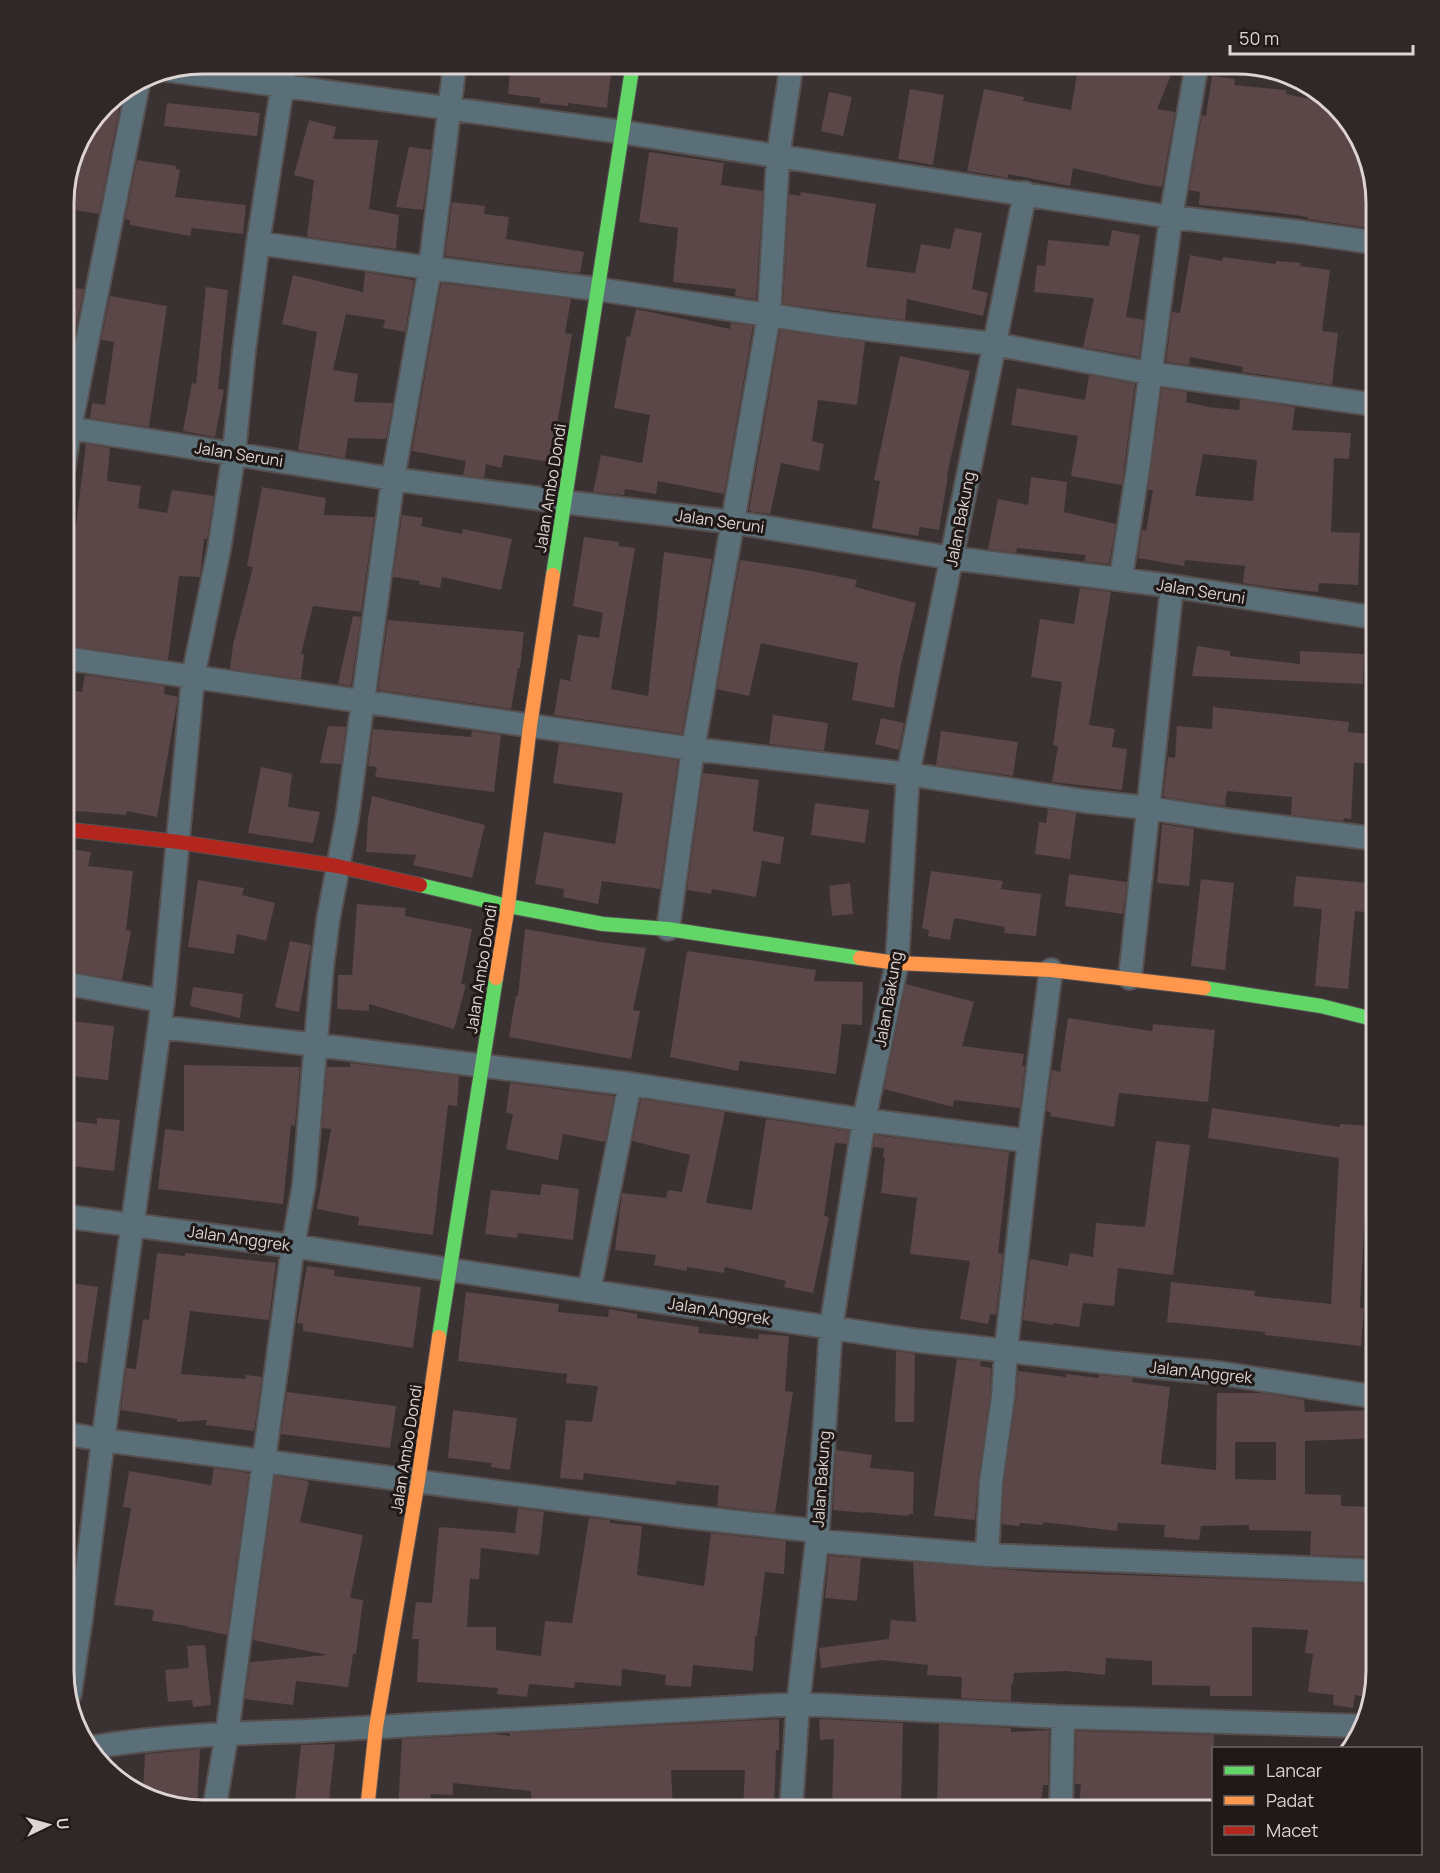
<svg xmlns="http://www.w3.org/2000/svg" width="1440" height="1873" font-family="Manrope,sans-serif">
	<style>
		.building { fill: #5b4648; fill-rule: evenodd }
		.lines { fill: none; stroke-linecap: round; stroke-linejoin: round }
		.street-casing { stroke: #575050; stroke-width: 26 }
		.fast-casing { stroke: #575050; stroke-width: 16 }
		.slow-casing { stroke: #575050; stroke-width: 16 }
		.jam-casing { stroke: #575050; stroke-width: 16 }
		.street { stroke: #5b6f78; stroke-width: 22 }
		.fast { stroke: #63d668; stroke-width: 14 }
		.slow { stroke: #ff974d; stroke-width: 14 }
		.jam { stroke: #b3261e; stroke-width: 14 }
		.labels { text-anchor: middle; stroke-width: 6; stroke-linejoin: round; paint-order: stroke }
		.street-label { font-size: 16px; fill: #ded4d3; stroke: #201918 }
		.rim { fill: none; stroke: #ded4d3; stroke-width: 3 }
	</style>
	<rect width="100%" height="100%" fill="#3a3232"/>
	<path class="building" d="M511 63H612L607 108 568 103V106L540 103V98L508 94Z
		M1079 63H1176L1157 109 1175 112 1162 187 1143 184 1073 168 1070 186 1008 174V178L967 171 984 89 1024 97 1023 101 1071 110Z
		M1212 76 1235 79 1234 85 1286 90V94L1330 103 1354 125 1377 203 1376 229 1307 219 1308 217 1272 212 1199 205 1200 192 1189 190 1202 115 1206 116Z
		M910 89 944 95 933 165 898 159Z
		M123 90 99 214 63 208V193L77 141 110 98Z
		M829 92 852 97 843 136 821 131Z
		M167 103 260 113 257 136 164 126Z
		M309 120 336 127 333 139 378 140 369 209 399 215 396 249 307 237 314 180 294 175Z
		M409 147 431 150 423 210 396 207Z
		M649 152 724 163 721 185 763 191 756 299 735 296 736 289 673 282 678 228 639 222Z
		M137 160 176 166V169L180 170 175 197 246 205 243 234 192 228 190 236 130 225V220L125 219Z
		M801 192 876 204 866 267 915 273 921 244 950 249 955 228 982 233 972 289 988 293 983 316 907 299 905 320 783 304 789 194 800 196Z
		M452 202 485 206 484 214 509 217 506 239 584 252 580 273 445 256Z
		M1112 230 1140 235 1126 317 1144 320 1139 357 1083 347 1094 298 1034 292 1037 265 1045 266 1048 240 1109 246Z
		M1190 255 1222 261 1223 257 1276 264V261L1301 263 1300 266 1330 270 1322 331 1338 333 1332 385 1242 372 1243 367 1190 357 1189 365 1166 362 1172 312 1180 313Z
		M365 272 414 280 405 332 383 328 385 320 346 314 333 370 358 374 354 402 393 403 386 439 348 438 345 458 298 450 317 332 282 324 293 275 363 292Z
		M441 283 571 299 565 333 572 334 551 462 504 455 501 468 486 464 484 478 463 475 466 461 412 451Z
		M63 287 84 289 74 337 63 336Z
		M206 287 228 290 218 389 224 390 215 437 183 431 192 383 196 384Z
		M110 296 167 306 149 427 90 418 92 403 105 405 114 342 101 340Z
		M636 309 730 329 731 323 753 326 724 494 658 481 656 494 625 489 624 495 593 492 601 455 642 463 650 415 614 408 627 336 630 337Z
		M780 330 865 342 857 405 818 400 812 441 824 444 819 471 781 463 770 514 749 511Z
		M900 356 970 371 947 475H948L939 530 920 527 918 536 872 528 880 481 874 480Z
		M1089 375 1135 384 1122 485 1071 476 1078 436 1011 425 1017 388 1085 400Z
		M1162 388 1187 392 1186 402 1208 407 1239 410 1240 399 1295 407 1292 430 1351 433 1349 459 1334 458 1331 532 1360 533 1358 585 1319 583 1318 592 1268 587 1243 583 1245 566 1185 560 1184 566 1138 558 1142 530 1146 531 1153 490H1148ZM1203 454 1257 460 1253 501 1195 496Z
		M86 444 110 448 107 481 141 486 138 508 167 513 172 490 214 496 207 539H204L200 577 179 576 168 660 63 645V606H66Z
		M1031 477 1067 482 1064 512 1116 524 1109 564 1084 561 1086 555 1017 548 1016 553 988 549 998 499 1028 505Z
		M262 487 326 498 324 515 374 517 361 612 313 606 301 654H304L301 679 230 669 233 645 253 567 247 566Z
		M402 515 423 518 421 526 462 534 463 529 512 539 501 590 442 577 440 588 419 584 420 581 393 577Z
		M584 537 619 542V546L635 548 611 689 648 696 664 552 712 559 682 734 554 715 560 679 570 681 578 635 599 638 603 613 573 606Z
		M740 560 800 569 857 580 855 587 916 603 900 669 894 708 852 700 858 663 761 643 749 696 717 689Z
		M1080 588 1111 592 1089 725 1115 729 1112 747 1127 749 1122 790 1052 782 1058 746 1053 745 1062 682 1031 677 1040 619 1074 624Z
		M353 616 361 617 351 686 338 684Z
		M388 620 524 632 520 668H518L511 709 378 690Z
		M1197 646 1230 651V656L1300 664V651L1364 654 1363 684 1192 676Z
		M85 675 165 686 164 694 178 697 157 817 127 811 126 815 63 810V689L82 692Z
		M1213 707 1349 722 1348 732 1370 734 1366 764 1354 762 1351 819 1344 818 1343 821 1291 815 1292 797 1227 791 1225 806 1163 797 1168 757 1175 758 1177 726 1212 729Z
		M773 715 828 723 824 751 769 744Z
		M881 718 904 723 899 750 875 744Z
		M328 726 346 727 341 764 320 763Z
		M373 729 471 737 472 731 501 735 494 792 375 777 377 767 368 766Z
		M941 731 1018 742 1013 776 936 765Z
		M559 743 678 760 660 889 602 881 598 904 563 897 564 889 535 884 544 832 615 844 623 793 553 783Z
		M261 767 292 774 288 807 320 812 313 843 248 833Z
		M703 773 759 780 753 831 784 837 780 864 762 861 756 897 712 889 711 894 687 890Z
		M372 796 485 825 472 878 413 865 416 855 366 852 368 819Z
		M815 803 869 810 865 843 811 835Z
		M1048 809 1076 813 1070 859 1035 854 1039 822 1046 823Z
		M1162 824 1194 829 1189 886 1157 883Z
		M63 848 91 852 88 866 133 871 126 930 131 931 122 980 63 970Z
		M931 871 1003 881 1001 889 1041 894 1036 936 1004 933 1005 927 954 918 950 940 928 936 929 930 922 928Z
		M1069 874 1127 882 1123 914 1065 906Z
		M1296 876 1368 883 1365 912 1355 911 1348 989 1315 986 1322 909 1293 906Z
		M1201 879 1234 883 1225 970 1191 966Z
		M198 880 244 888 242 895 275 903 266 941 237 934 234 954 188 947Z
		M850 883 853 914 832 916 829 886Z
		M357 904 406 908 405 916 472 929 461 984 466 985 454 1029 369 1004V1011L337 1009 338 975H352Z
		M525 929 600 942 646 948 633 1010 640 1011 631 1059 509 1037 516 996H518Z
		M290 941 311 945 299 1012 275 1007Z
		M687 951 816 970 814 981 863 982 862 1025 842 1024 836 1074 740 1061 738 1071 670 1057Z
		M906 984 974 1002 962 1046 1024 1054 1022 1066H1025L1020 1108 954 1100 953 1107 884 1089Z
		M193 987 243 994 240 1018 190 1006Z
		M1068 1018 1152 1031 1153 1024 1215 1030 1208 1102 1119 1093 1114 1127 1050 1116 1051 1112 1046 1111 1052 1070 1060 1072Z
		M63 1020 114 1026 108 1080 63 1075Z
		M350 1063 459 1076 457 1106 448 1105 433 1235 358 1225 359 1217 317 1209 331 1129 322 1128 327 1067H350Z
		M184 1065 300 1067 295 1126 291 1125 283 1204 158 1189 165 1129 184 1131Z
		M510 1083 614 1096 605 1142 563 1134 558 1160 506 1149 513 1114 506 1113Z
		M641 1099 725 1112 706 1203 752 1210 766 1119 849 1131 847 1144 835 1143 824 1216 829 1217 813 1293 784 1287 786 1281 725 1267 724 1273 687 1267V1271L654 1265 656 1255 615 1250 622 1193 666 1198 668 1190 682 1192 690 1155 632 1141Z
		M1212 1108 1340 1127V1124L1369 1126 1360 1308H1364L1361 1346 1265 1335V1332L1167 1322 1171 1282 1255 1291 1254 1296 1331 1304 1339 1158 1208 1138Z
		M97 1118 120 1120 114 1171 63 1165V1120L97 1124Z
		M875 1135 1009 1152 998 1253 1003 1254 996 1315 990 1314 988 1324 960 1319 970 1261 910 1254 917 1198 881 1193 885 1158 883 1157 884 1148 873 1147Z
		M1156 1141 1190 1145 1173 1275 1118 1268 1114 1306 1083 1303 1079 1327 1053 1323V1325L1023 1320 1030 1259 1068 1266 1070 1253 1093 1257 1096 1223 1145 1227Z
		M542 1184 579 1189 573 1240 518 1233 517 1238 485 1234 491 1190 540 1195Z
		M157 1253 185 1256V1253L276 1263 269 1320 190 1311 181 1374 245 1379 246 1375 262 1377 254 1431 206 1425 207 1420 177 1422V1419L121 1410 126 1368 136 1369 143 1319 149 1320Z
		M307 1266 335 1270 334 1276 421 1287 413 1348 303 1331V1324L297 1323Z
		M63 1282 98 1287 87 1363 63 1360Z
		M466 1292 559 1304 558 1312 608 1317 609 1309 637 1314V1318L699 1327 698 1333 758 1339 759 1334 789 1336 785 1391 793 1392 775 1513 717 1506 719 1486 676 1481V1485L584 1473 583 1480 560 1478 566 1420 592 1422 598 1386 566 1383 567 1374 458 1361Z
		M896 1351 915 1354 914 1422H895Z
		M957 1359 981 1361 980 1366 991 1368 990 1396 978 1480 975 1520 934 1516Z
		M1018 1371 1066 1377V1374L1099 1378V1375L1133 1378 1132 1382 1170 1387 1161 1464 1216 1470 1217 1393H1262L1304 1400 1305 1412 1377 1410V1438L1305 1441V1494L1341 1495V1506L1377 1507V1557L1310 1555 1311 1531 1249 1530V1525L1201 1526 1199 1540 1164 1537 1165 1525 1118 1523 1117 1531 1043 1522V1525L1020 1523 1019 1526 1002 1524 1004 1483 1016 1399ZM1235 1442H1276V1480L1235 1479Z
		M287 1392 396 1406 390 1448 281 1434Z
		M453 1410 517 1418 510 1470 491 1467 492 1463 448 1458Z
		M836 1450 872 1455 870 1468 914 1472 913 1514H909L908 1516 865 1512V1513L833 1510Z
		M214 1468 249 1473 227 1635 188 1627V1626L152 1621 154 1610 114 1605 131 1508 123 1507 129 1471 211 1485Z
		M275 1476 309 1481 300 1522 363 1535 350 1598 363 1600 356 1654H353L348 1687 296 1681 293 1705 245 1699 250 1662 328 1655 253 1640Z
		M518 1508 544 1512 539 1555 481 1548 479 1579H470L467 1627H496V1650L541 1656 545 1621 572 1623 589 1518 610 1520V1523L642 1526 637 1575 704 1586 711 1533 786 1541 784 1574 765 1572 757 1636H755L753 1671 693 1665 691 1687 665 1685 666 1675 622 1669 621 1686 575 1682 574 1688 529 1684 527 1697 497 1694 498 1688 417 1682 419 1639H412L414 1618 416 1602 432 1603 439 1527 515 1533Z
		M829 1556 861 1558 857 1601 825 1598Z
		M913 1562 1039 1572 1377 1584V1660L1372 1659 1367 1697 1355 1695 1353 1708 1333 1705 1334 1695 1308 1692 1313 1654 1305 1653 1308 1630 1252 1627V1696H1210V1686L1152 1685V1661L1106 1658 1105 1675 1066 1671 1014 1673 1013 1684 1011 1683V1701L961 1698 962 1677 927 1675 928 1665 881 1660 821 1668 819 1648 889 1639 891 1620 916 1622Z
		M205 1645 211 1705 193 1707 192 1700 168 1702 165 1670 189 1668 187 1646Z
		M779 1719V1750H776L774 1810H743L745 1770H671L673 1810H532L531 1791 453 1783V1795L431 1794 429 1810H398L402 1739 495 1734 510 1736V1733Z
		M819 1719 903 1723 901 1810H832L834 1739 820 1740Z
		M939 1724 1011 1728V1732L1049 1730 1048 1785H1043L1040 1810H937Z
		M1076 1731 1214 1735 1212 1810H1079L1081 1784H1075Z
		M335 1744 328 1810H294L301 1745Z
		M200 1749 197 1808 143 1794 145 1754Z"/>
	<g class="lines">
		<defs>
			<path id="street" d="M167 70 622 132 1171 217 1300 232 1377 243
				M258 243 430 268 597 289 835 325 994 344 1149 373 1377 405
				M63 427 393 479 564 502 733 522 952 558 1172 586 1377 618
				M63 471 70 428 139 80
				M1121 578 1138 468 1171 217 1197 63
				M63 658 693 749 908 774 1084 801 1149 808 1233 821 1377 839
				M668 929 693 749 769 315 778 156 792 63
				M1130 978 1172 586
				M63 983 163 1001
				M160 1027 317 1045 630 1084 864 1120 1029 1141
				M63 1216 293 1246 912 1340 1114 1363 1219 1373 1377 1397
				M589 1291 630 1084
				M63 1433 103 1440 681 1516 817 1531
				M817 1541 987 1555 1377 1571
				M987 1555 991 1482 1003 1397 1006 1350 1029 1141 1051 970
				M70 1693 81 1619 103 1440 163 1001 193 677 219 550 234 453 244 351 258 243 286 63
				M87 1748C159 1736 232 1733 306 1731L798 1704 1063 1717 1362 1726
				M214 1810 227 1733 293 1246 304 1185 322 968 328 920 347 819 393 479 430 268 455 63
				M791 1810 798 1704 817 1541 831 1328 864 1120 897 963 908 774 1025 193
				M1061 1810 1063 1717"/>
			<path id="fast" d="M553 575 633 63
				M420 885 508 906 603 924 668 929 860 958
				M1204 988 1321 1006 1377 1020
				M439 1337 496 978"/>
			<path id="slow" d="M860 958 897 963 1051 970 1204 988
				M496 978 508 906 530 726 553 575
				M367 1810 376 1727 418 1481 439 1337"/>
			<path id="jam" d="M63 829 179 842 337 866 420 885"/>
		</defs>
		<use href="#street" class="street-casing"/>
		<use href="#fast" class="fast-casing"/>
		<use href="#slow" class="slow-casing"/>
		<use href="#jam" class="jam-casing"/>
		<use href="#street" class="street"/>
		<use href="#fast" class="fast"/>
		<use href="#slow" class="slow"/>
		<use href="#jam" class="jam"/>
	</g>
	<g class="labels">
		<g class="street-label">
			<text transform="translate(239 454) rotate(9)" y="6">Jalan Seruni</text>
			<text transform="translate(550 488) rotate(-81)" y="6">Jalan Ambo Dondi</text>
			<text transform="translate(960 519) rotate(-79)" y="6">Jalan Bakung</text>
			<text transform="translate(720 521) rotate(8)" y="6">Jalan Seruni</text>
			<text transform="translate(1201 591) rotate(9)" y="6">Jalan Seruni</text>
			<text transform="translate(481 969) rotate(-81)" y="6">Jalan Ambo Dondi</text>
			<text transform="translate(888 999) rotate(-80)" y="6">Jalan Bakung</text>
			<text transform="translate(239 1238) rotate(8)" y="6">Jalan Anggrek</text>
			<text transform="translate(719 1311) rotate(9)" y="6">Jalan Anggrek</text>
			<text transform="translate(1201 1372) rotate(6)" y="6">Jalan Anggrek</text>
			<text transform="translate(406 1449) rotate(-81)" y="6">Jalan Ambo Dondi</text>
			<text transform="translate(821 1479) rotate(-86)" y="6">Jalan Bakung</text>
		</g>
	</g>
	<path d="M0 0H1440V1873H0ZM203 74H1237A129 129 0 0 1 1366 203V1671A129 129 0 0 1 1237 1800H203A129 129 0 0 1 74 1671V203A129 129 0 0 1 203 74Z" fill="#2f2827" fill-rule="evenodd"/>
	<path class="rim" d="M203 74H1237A129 129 0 0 1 1366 203V1671A129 129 0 0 1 1237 1800H203A129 129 0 0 1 74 1671V203A129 129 0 0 1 203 74Z"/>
	<rect x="1212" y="1747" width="210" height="108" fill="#201918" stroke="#6c6463" stroke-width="1.5"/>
	<rect x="1224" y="1766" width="30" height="9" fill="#63d668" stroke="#6c6463" stroke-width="1.5"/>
	<text x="1266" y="1777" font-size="18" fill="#ded4d3">Lancar</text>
	<rect x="1224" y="1796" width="30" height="9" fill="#ff974d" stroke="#6c6463" stroke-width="1.5"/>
	<text x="1266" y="1807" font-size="18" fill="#ded4d3">Padat</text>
	<rect x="1224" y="1826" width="30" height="9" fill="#b3261e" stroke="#6c6463" stroke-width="1.5"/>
	<text x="1266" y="1837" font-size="18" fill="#ded4d3">Macet</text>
	<g transform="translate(48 1825) rotate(85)" stroke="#201918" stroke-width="4.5" paint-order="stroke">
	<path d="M0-4.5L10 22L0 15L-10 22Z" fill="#ded4d3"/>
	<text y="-9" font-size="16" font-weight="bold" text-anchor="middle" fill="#ded4d3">U</text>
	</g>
	<path d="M1230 45v9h183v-9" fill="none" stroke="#ded4d3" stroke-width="3"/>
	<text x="1239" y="45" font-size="18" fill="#ded4d3" stroke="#201918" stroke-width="4.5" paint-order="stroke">50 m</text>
</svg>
